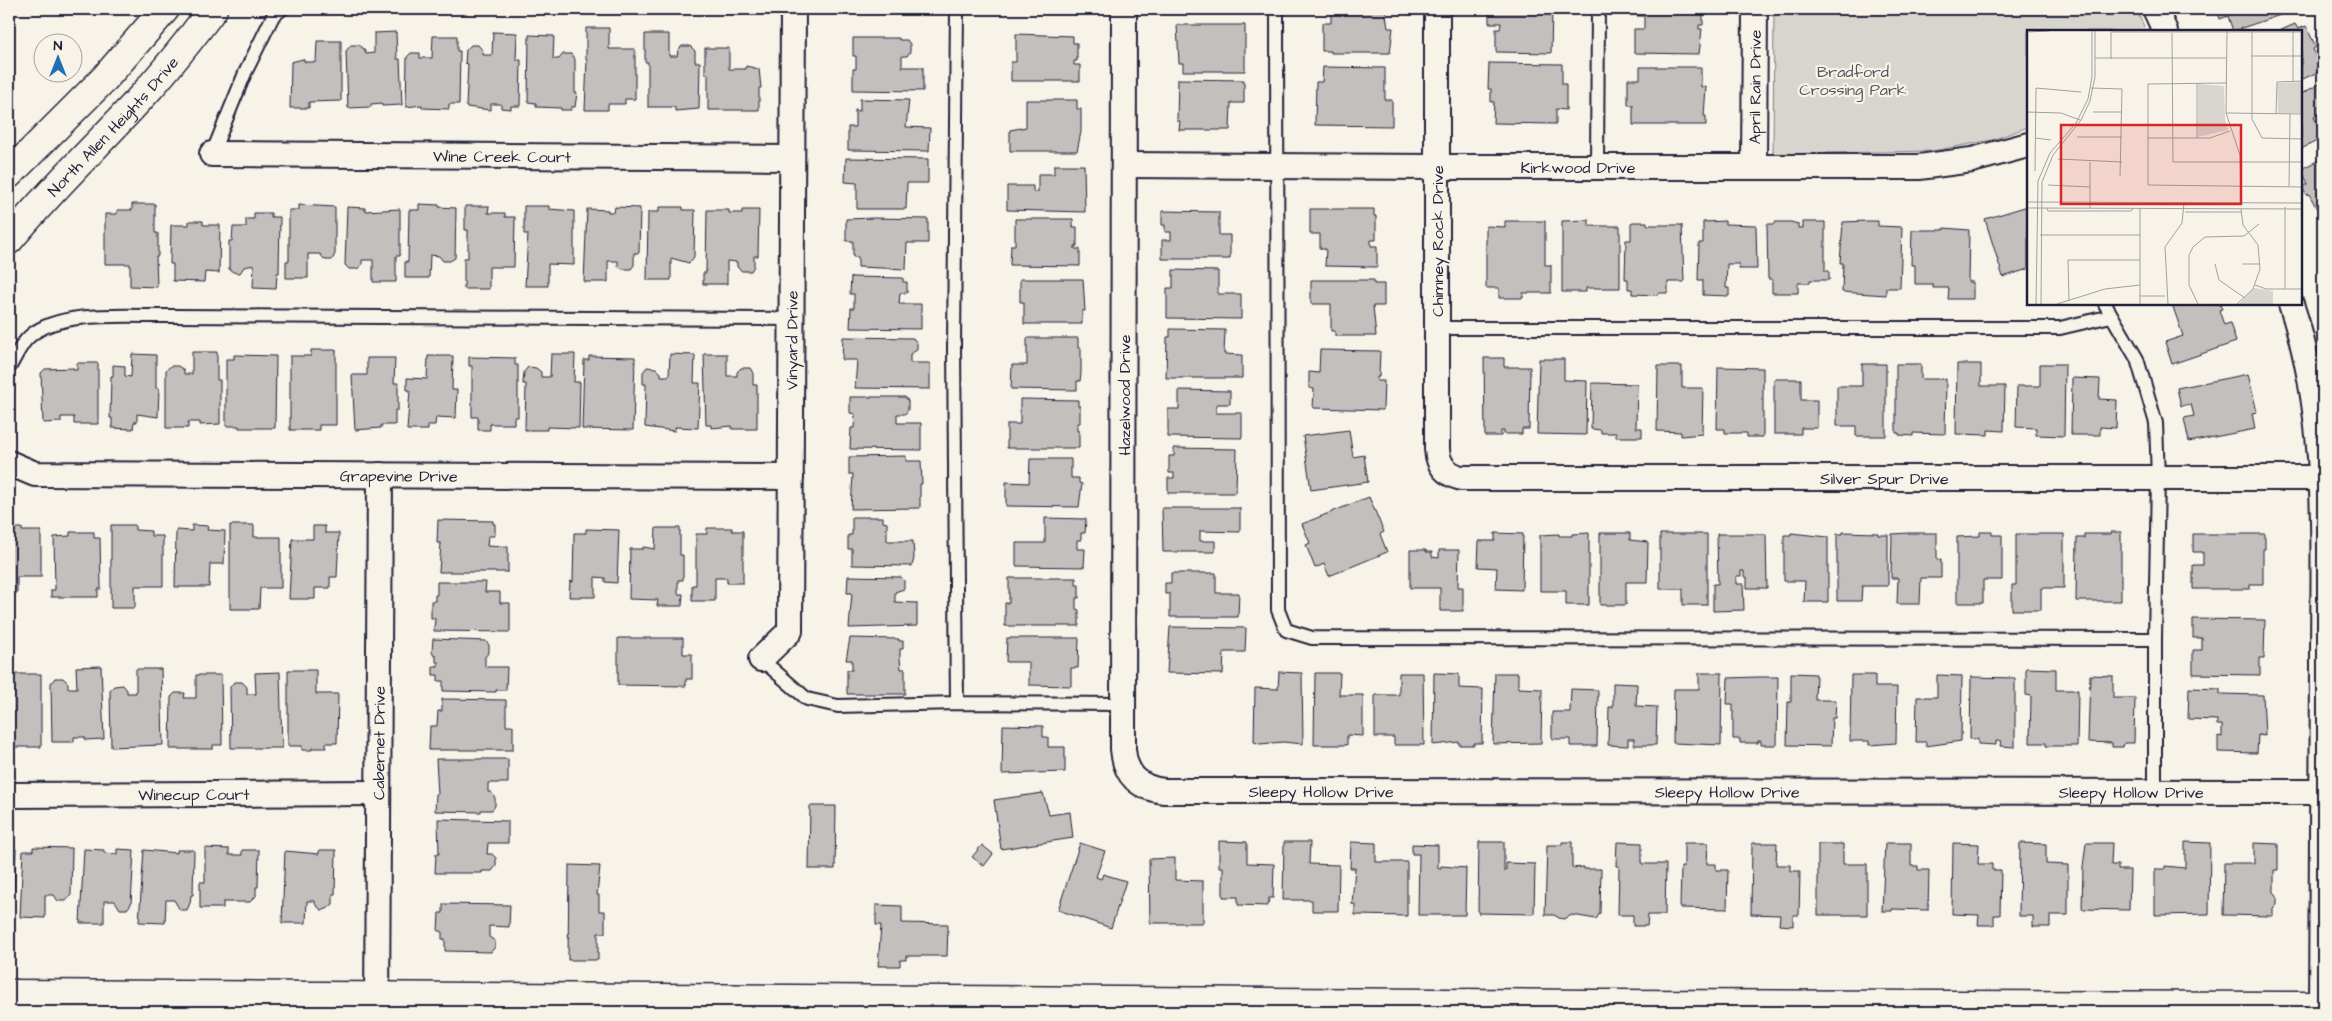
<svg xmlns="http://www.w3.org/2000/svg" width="2332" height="1021" font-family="'Architects Daughter',sans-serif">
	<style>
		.green { fill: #d8d5cf; stroke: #7d7c85 }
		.building { fill: #c2bfbd; stroke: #22223b }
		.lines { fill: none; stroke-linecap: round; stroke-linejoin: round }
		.lane-casing { stroke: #22223b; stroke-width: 16 }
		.street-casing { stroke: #22223b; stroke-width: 28 }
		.secondary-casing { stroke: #22223b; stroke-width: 31 }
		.lane { stroke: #f7f3e8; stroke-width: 12 }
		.street { stroke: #f7f3e8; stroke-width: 24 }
		.secondary { stroke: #f7f3e8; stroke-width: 28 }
		.labels { text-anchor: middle; stroke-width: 4.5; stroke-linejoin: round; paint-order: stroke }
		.park-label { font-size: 16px; fill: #504f60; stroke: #f7f3e8 }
		.street-label { font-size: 16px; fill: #22223b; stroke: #f7f3e8 }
		.inset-road { fill: none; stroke: #a29fa3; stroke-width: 1 }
		.view { fill: #d62828; fill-opacity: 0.15; stroke: #d62828; stroke-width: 2.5 }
		.inset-edge { fill: none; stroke: #22223b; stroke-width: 2.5 }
	</style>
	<rect width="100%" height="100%" fill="#f7f3e8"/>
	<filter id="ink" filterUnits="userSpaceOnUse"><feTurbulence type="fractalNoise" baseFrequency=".02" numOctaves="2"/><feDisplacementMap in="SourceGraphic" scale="10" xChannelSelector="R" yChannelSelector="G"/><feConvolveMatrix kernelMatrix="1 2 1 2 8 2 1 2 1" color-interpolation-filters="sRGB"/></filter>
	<g filter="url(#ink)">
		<path class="green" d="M1774 9H2136L2146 31H2028V127L1992 140 1933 151 1773 154Z"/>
		<path class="building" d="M1331 9H1385L1388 28H1393L1390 53H1331V51H1322V23H1331Z
			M1489 9H1552L1551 53 1496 52V29H1500L1501 23H1489Z
			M1637 9H1699V13H1703V25H1699V29H1702L1699 54 1634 53V29H1644V16H1637Z
			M2217 9H2298L2233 31 2228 16 2220 19Z
			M2295 24 2298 29 2306 26 2316 47 2313 49 2322 70 2301 80V31H2279Z
			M1177 25H1245V71H1183V63H1179Z
			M586 28H609V49H635V99H625V104H608V110H585L587 60H586Z
			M396 32 397 59H400L402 105 382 106V103L371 104V107L348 108 346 51 351 45H359L365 50 366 54 374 53V33Z
			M493 32 517 33 516 60H521L520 106H511V109L501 108V104H491V110L466 107 468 64 465 63 466 50 471 45H478L483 51V55H492Z
			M645 34H669V56H677L678 50 682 46H690L695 51V62H700L699 109 675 111V107H648V62H645Z
			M1016 34 1073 36V43H1077V61H1074V65H1080V81H1011V62H1016Z
			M529 35 554 36 553 59H559L563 54H571L575 59V93H577L575 107H571V110H561V108L536 107V103L528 102Z
			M433 36H457V51H460L459 104H449V109L422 108V105L406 107 407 57 411 53H420V58H432Z
			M853 38H899V40H907L910 44V52L907 56H902V67H923V91L853 90V69H856V56H853Z
			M317 41H341V101L309 102V108H290L291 62 303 59 305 62H316Z
			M705 48H729V69H746V66L759 69 761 88H759V110H708V74H705Z
			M1489 63 1562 64V84H1566V110L1556 109V124L1493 123 1494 102H1491V89H1488Z
			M1323 67 1385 68V100H1392V126L1315 125 1316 82H1322Z
			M1640 67H1701V87H1706L1704 116H1706V125H1633V105H1628V79H1640Z
			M1178 79 1244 80V103H1231L1230 130H1179L1180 121H1177Z
			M2321 83 2323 88V111L2314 116 2323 138 2301 149V94Z
			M860 99 909 100 906 127 930 128 929 151 848 150V127H855V110L860 111Z
			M1026 100H1077V109H1081V132L1077 151H1010V130L1026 127Z
			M846 158 928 159V183H907L906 209H857V183L845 182Z
			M2323 158V220L2309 194 2306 195 2302 187 2308 184 2301 169Z
			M1054 165H1084L1085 212 1007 210V186H1033V192H1038V174H1054Z
			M132 204H155V233H158V256H156L157 287 130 286V264H105V214H117V210H132Z
			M419 204 439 205V207L456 208 455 258 450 261H443L439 256 430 255 429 278H405V261L408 262 409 210H419Z
			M299 205 335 207V254L332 260H325L320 254H308V278H286V261H289V210H299Z
			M465 206H489L488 213H505V217H515L514 267H489V289H464V258H468V230H465Z
			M524 206H549V209L574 211V265L548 264V286H525L528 234H524Z
			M2028 206V269L2003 277 1985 219Z
			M347 207 365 208V211L400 209V256H396V282H373V260H362V265L357 269H349L345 265Z
			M615 207 640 208 639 253H634V265L631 269H622L618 266V261H608V282H584L587 209 608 210V212H614Z
			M659 207H683V210H695L694 257 689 263 671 258V280H647L648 212H659Z
			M1310 209H1374V216H1376V240H1371V246H1377V267L1325 266 1326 249H1320V234H1310Z
			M707 210H729V213H742V210H759L758 256H754V266L751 271H742L737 267V262L727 261V284H703V273H706Z
			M1162 211 1219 212V235H1230V259H1162V240H1171V232H1165V225H1162Z
			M254 213H271V217H280L279 273H277L276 289 253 288 254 265 244 267 240 273 233 272 229 269V241H232L233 227H246V219H254Z
			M874 218 928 219V243H907L906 269 858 267V257H853V241H846V219Z
			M1015 219H1073V227H1077V246H1075V249H1080V266L1010 265 1011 245H1015Z
			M1589 220V226H1620V288H1586V292H1562V221Z
			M189 221H203V225H220L219 273 205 272 204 282 173 281V264H170L171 225H189Z
			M1505 221H1545V265H1551V293H1523V298H1499V288H1486V226L1505 227Z
			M1725 221V224L1756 225 1757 269H1739V264H1727L1726 288H1729V296L1703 295V280H1698L1699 243H1703V222Z
			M1868 221H1878V226L1902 227 1900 288H1886V295L1842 292 1843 263H1840L1843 222Z
			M1633 222H1647V225H1682L1684 282H1668V293H1658V295L1632 294V289H1628V279H1625L1626 240H1631V223Z
			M1775 222H1791L1798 224V228H1803V222H1825V271H1829V280H1810V283H1798V293H1772V279H1768L1767 224H1775Z
			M1944 228 1969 230 1968 282H1973V299H1948L1949 288H1933V284H1915V265H1911L1912 230H1944Z
			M1173 270 1218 271V294H1241V319L1167 318V288H1173Z
			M851 277 903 278V282H907V293H900L899 304H921V329L850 328 851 308H854V294H850Z
			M1020 279H1083L1085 311H1082V324H1024V302H1020Z
			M1311 280H1374V284H1384V306H1373L1376 336H1335V331H1331V304H1311Z
			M2172 304H2220L2222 309 2219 310 2224 325 2230 323 2236 342 2172 364 2165 342 2183 336Z
			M1170 329 1225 330 1224 354 1242 355V378H1166L1167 337H1170Z
			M843 337 913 338 917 343V350L910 354V363H930V389L855 388 857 360H842Z
			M1027 338H1078V348H1081V373L1080 381H1077V390L1011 389 1012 365H1027Z
			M311 350H336V425H319V430H290V356H311Z
			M1320 350 1380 351 1379 377H1377V381H1384L1383 410 1313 408 1314 389 1309 388V372L1319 373Z
			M192 352H217V380H220V424L200 425V422H188V428H166V370L171 366H178L184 370V374H192Z
			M132 354 156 355V388H159L158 417 137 414V422H134L133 429 112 428V418H110L111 376H113V365L125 366V376L131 377Z
			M551 354H575L574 382H580L579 428 547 427V430H525L526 384H523L524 372 528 367 536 368 541 372V377H550Z
			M670 354 695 355 694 383H700L698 428 675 427V431L645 427 646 384H643V372L647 367 656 368 661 373V376H669Z
			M704 354H727V376H737V372L741 368H750L753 373V385H757V429H732V426L711 428V425H706Z
			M234 355 276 356 275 428H239V426H226V359H234Z
			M428 356H453L452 390H457L456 418 436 417 435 425H428V430H407L410 390H407V378L427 379Z
			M589 356 635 357 633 430 582 429 584 360H589Z
			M469 357 515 358V365H518V417H514V424H490V430H478V417H472V366H469Z
			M367 358H395L394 383H398V410H395V425H381V428L355 430 352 375H367Z
			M1484 358H1504V367H1530L1529 429H1522V434H1504V431H1501V436H1485Z
			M1539 359H1564V380L1587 381 1586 435 1537 434Z
			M77 363H98V424H74V417H61V422L43 423 41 373 45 369 74 368V370H77Z
			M1862 364H1886V436H1856V426H1837V386H1862Z
			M1896 364H1921V379H1946L1945 434 1913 433V436L1899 435V433H1896Z
			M1957 364H1981V386H2005L2004 431 1988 430V435L1956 434Z
			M2040 364H2065L2064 436 2036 435V428L2016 427 2017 386H2040Z
			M1658 366H1682V388H1703L1702 434 1681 436V432L1657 431Z
			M1718 367 1763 368V437H1747V433H1725V429H1717Z
			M2248 374 2257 412 2252 413 2255 429 2189 442 2184 418 2194 416 2191 404 2181 406 2177 388Z
			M2072 378 2100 379 2099 399 2117 400 2116 428 2100 427V435H2071Z
			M1774 379H1801V400H1817V428H1801V434H1774Z
			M1592 383 1637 384 1636 428H1642V437H1616V433H1601V430L1591 429Z
			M1179 390 1230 391V404H1217L1216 413H1242V438L1168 437V409H1179Z
			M850 397H905L908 401V410L905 414H897V423H921V450L850 449 851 428H854L855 414 850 413Z
			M1020 399 1078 400V406H1080V423H1077V431H1079V448H1007V424H1020Z
			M1349 430 1353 457 1364 455 1368 482 1311 490 1303 436Z
			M1174 448 1237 449 1236 493H1168V478H1174V473H1169V456H1174Z
			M906 456V461H921L922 484H920V508L851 509 853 474H849V457Z
			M1030 459H1071V478H1079V483L1082 484 1079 507 1006 506V482L1029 483Z
			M1369 497 1384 532 1380 534 1387 552 1329 576 1324 564 1315 568 1306 545 1310 543 1302 524Z
			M1162 508H1240V532L1200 531V541H1215V552H1163Z
			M852 517H883V522L887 523V541H913L914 558 912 566 852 565V549H848V535H852Z
			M1045 518 1086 519 1085 533H1081V540H1077V549H1085L1084 567 1016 566V543H1045Z
			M438 520 493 521V524H495V536H488L487 546 508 547V572H439L441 543H437Z
			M111 525H135V530L151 531V536H163V586H135V608H111Z
			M192 525 208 526 207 530 225 531 224 564H210L209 587H175L176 530 192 531Z
			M230 525H254V537H281V588H260L259 609H230Z
			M313 526H325V533H339L337 577H330V588H315V599H289L292 539H313Z
			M9 528H22V531H41V577H17V593H9Z
			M656 528H680V555H683V580H678V594H683L682 606H657L658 600 629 599 630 549H643V547L655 549Z
			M707 528H732V531H743V583H727V578H715V601H692V585H696V534H707Z
			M586 529 619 530 617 583 605 582V578L595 577V597H569L570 581 573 582 574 533H586Z
			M70 532H94V538H100L101 589H98V597H51V590H55L54 537 70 536Z
			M1843 532 1878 533V535H1888V586H1862L1861 601H1837V534H1843Z
			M1980 532H1992V535H2002V580H1983V603H1957V537L1980 536Z
			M2111 532H2121V601H2076L2077 538H2084V534H2111Z
			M1495 533 1523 534 1522 590 1496 589 1497 568 1478 567 1479 541H1495Z
			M1589 533V605H1566V591H1540V535L1559 534V536H1572V534Z
			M1600 533H1630V540L1648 542 1647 582H1626V605H1600Z
			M1791 533 1828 537V602H1804L1805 581H1784V535H1791Z
			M1910 533H1937V560H1941V578H1921L1920 604H1897L1898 578H1891L1892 534Z
			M1660 534H1707V605H1683V589H1660Z
			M1717 534H1766L1767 588H1747V577H1744V571H1741V576H1736V584H1743L1744 610 1713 611V584H1718Z
			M2016 534H2064V588H2041V610H2012V585H2016Z
			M2193 534H2265V549H2263V584H2250V589H2193V565H2203V552H2193Z
			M1410 550H1426V552H1432V557L1439 558V550H1459L1458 587H1463V611H1440V588H1410Z
			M1171 573H1216V593H1239L1238 617H1170V594H1165V583H1171Z
			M848 576 901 577 904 580V589L895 592V602L917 603V626L849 628 852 593H847Z
			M1009 578H1076V585H1079V598H1076V609L1079 610V626H1005V603H1009Z
			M437 582H486L485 592H500V603H510V632L434 631 435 618H431V601H435V595H437Z
			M2193 619 2265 620 2264 658H2260V675L2193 674V650H2202V638H2193Z
			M1170 627 1246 628 1245 652H1224L1223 674 1167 673Z
			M618 638H683V654H692V679H686V686L618 685Z
			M850 638 899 639V641H903V649H900V658L901 669H905V694H847V670H852V660H846Z
			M1007 638H1079L1078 668H1071V686L1029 685V662H1006Z
			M433 639 486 641 489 645V652L485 657V667H507L506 690H496V692L443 691V681H438V675H433V666H438V662H436V656H434L432 652Z
			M101 666 104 739 85 740V737H74V742H52L51 683 55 678H63L68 683V688H77L76 667Z
			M2026 668 2056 669V690H2078L2077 746H2046V743H2030L2031 696 2026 695Z
			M136 669H161L163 745 111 747 110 690 114 686 123 685 127 690V693H136Z
			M288 670H316V694H338L337 743H326V748H312V750H302V746H288Z
			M280 672 282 748H231L230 687 234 682H242L247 687V694H256L255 673Z
			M1279 672 1302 673 1303 744 1283 742 1260 744 1254 742 1255 688 1278 689Z
			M1315 673H1340L1339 695H1363V736L1347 735V745H1314Z
			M1399 673H1423L1424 745H1394V737H1375V695H1399Z
			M1434 673 1459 674V688L1483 689 1482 743H1474V745H1459V742L1433 745Z
			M1495 673H1518V688L1542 689 1541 743 1493 744Z
			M1699 673H1722L1721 745 1673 743 1674 689H1699Z
			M1791 673 1816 674 1815 700H1836L1835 718H1832L1831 746 1787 745 1788 702H1791Z
			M9 674H41V747H9Z
			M196 675H221L222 745H213V749H170L171 697 175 693H185L184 698H196Z
			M1851 675H1875V687H1897L1896 743 1869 745V741H1850Z
			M1937 675 1962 676 1961 741 1926 746V742H1916L1917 697H1937Z
			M2090 675 2113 676V698H2135L2134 743H2124L2123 747H2112V743L2088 742Z
			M1757 677H1778L1777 745H1761V741H1758V743H1740V739H1733V704H1727L1728 678Z
			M1971 677 2015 678V747L2000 746 2001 741H1996V745L1978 744V739H1970Z
			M1613 683 1637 684 1636 706 1657 707 1656 745H1634V739H1628V746L1608 745 1609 707H1613Z
			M2189 688 2220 689V694L2263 695 2265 736 2258 735 2257 753 2218 752V736L2222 737V725H2217V720L2188 719Z
			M1571 689 1598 690 1597 746H1570V739H1552V712H1570Z
			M442 699 506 700V726H513V750H429L430 726H437L438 711H442Z
			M1003 725 1043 726V737H1048V747H1065V772L1002 774Z
			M436 759H508V783H488V792H491L495 798V806L492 810H481V812L435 811 436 794H438Z
			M1043 793 1049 815 1070 812 1073 838 1001 849 994 800Z
			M810 806H836L835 869H809Z
			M438 819 508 821V843H488L487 854H492L496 858V866L492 871H482V873H435L436 854H439Z
			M1219 841 1247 842V863L1274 864 1273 898H1269L1268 906 1238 905V897H1223V867H1219Z
			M1284 842H1310L1309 864 1339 865 1338 911H1312V900H1283Z
			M1351 842 1376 843V862H1407V916L1355 915V904H1352L1355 868H1350Z
			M1479 842H1504V871H1506V863L1535 864 1534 914 1478 913Z
			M1562 842H1572V868L1584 867V869H1601L1600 913 1596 919 1572 915 1564 919 1559 918 1554 915H1545L1547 845H1562Z
			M1617 842 1642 843V864H1666L1665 915H1648L1647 926H1633V915H1618L1619 866H1616Z
			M2185 842 2210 843 2209 914 2155 915V869H2165V866L2185 868Z
			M1080 843 1105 851 1096 877 1101 879 1103 874 1126 881 1111 928 1058 910Z
			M1684 843H1708L1707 864H1716V870H1728L1727 909 1680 908 1681 867H1684Z
			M1752 843H1777L1776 865H1790V871H1800L1799 915H1793V926L1779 925 1780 915 1751 914Z
			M1885 843H1911V866H1918V870H1929L1928 910 1892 909V911H1882Z
			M1953 843 1979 844 1978 864H1992V870H2001L2000 915H1994V925H1978L1979 915 1952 914Z
			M2020 843 2046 844V864L2068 865V915H2050V927H2033V916H2019Z
			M2086 843H2112L2111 865H2118V870H2130L2129 910 2082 909 2083 867Z
			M2254 843 2278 844V870H2274V892L2277 895V904L2273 908V916L2223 915 2224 863H2254Z
			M1412 844 1438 845V868H1441V866L1466 868 1465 915H1418L1419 854H1412Z
			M1818 844H1843V864H1867V915H1818Z
			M982 845 993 854 984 866 972 857Z
			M33 847 72 848 71 895 66 901H58L54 895H45V918L20 917 23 851H33Z
			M9 848 16 849 14 893H12V902L9 906Z
			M205 848 229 849V855H242V850H259L258 887H256V896L250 902H223V908H200V882H205Z
			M84 849 104 850V853L117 854V849L134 850 131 904 127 909H120L115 901H104V923H80Z
			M144 850 177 853V850H194L193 895H191L190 903 187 910H180L174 900H166L165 923 139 922Z
			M319 850H336L335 894H333V904L327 909 321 910 315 904V901H307L306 923H282L285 851 319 854Z
			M1175 858V880L1203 881V923H1150L1149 859Z
			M569 865 600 866 597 895H599V911H605V933H598V960H568Z
			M443 904 510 905 509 927 489 926V937L495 941V947L491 952 445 951V939H442V931H438L439 913H443Z
			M876 905 902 906V923L948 924 947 956H906V960H900V966H878L881 925H876Z"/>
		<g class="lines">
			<defs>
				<path id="lane" d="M957 9 954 347 957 703 1123 704
					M1277 9 1278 610 1286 630 1312 638 2155 639 2158 478 2156 423 2137 359 2105 304
					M212 154 245 73 273 16 282 9
					M1597 167 1598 9
					M1437 328H2060L2111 316
					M9 368C15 358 21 343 30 336 61 309 133 317 173 316L791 319
					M2155 639V791
					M761 659 807 699 838 706 957 703"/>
				<g id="street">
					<path id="s1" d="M1124 9 1123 749C1125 775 1139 788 1164 791L2323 792"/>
					<path id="s2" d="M1437 9V449C1438 465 1446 474 1461 478H2323"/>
					<path d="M2155 9 2165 31"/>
					<path id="s3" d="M212 154 792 158"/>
					<path id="s4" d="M1124 165 1437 167H1919L1972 160 2028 145"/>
					<path id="s5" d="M1754 166 1755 9"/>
					<path d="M2291 304C2330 420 2323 545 2323 666 2322 780 2322 893 2321 1006"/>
					<path id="s6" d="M9 463 35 474 791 477"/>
					<path id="s7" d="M761 659 790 631 793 9"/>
					<path id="s8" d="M9 795 378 793"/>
					<path id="s9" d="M377 1012 380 475"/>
				</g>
				<g id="secondary">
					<path d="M9 174 105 78 165 9"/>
					<path id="s10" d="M9 240C52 188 101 142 146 92 170 65 192 37 213 9"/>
					<path d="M9 994 1596 1004 2323 1006"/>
				</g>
			</defs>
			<use href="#lane" class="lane-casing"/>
			<use href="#street" class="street-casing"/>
			<use href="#secondary" class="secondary-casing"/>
			<use href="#lane" class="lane"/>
			<use href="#street" class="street"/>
			<use href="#secondary" class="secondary"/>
		</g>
	</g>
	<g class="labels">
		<g class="park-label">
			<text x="1853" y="77">Bradford<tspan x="1853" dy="18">Crossing Park</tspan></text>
		</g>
		<g class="street-label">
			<text dy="6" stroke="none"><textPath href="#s5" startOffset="79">April Rain Drive</textPath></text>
			<text dy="6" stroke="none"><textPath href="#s10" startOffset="154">North Allen Heights Drive</textPath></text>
			<text dy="6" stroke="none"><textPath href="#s3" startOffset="290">Wine Creek Court</textPath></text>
			<text dy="6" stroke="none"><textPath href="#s4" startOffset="454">Kirkwood Drive</textPath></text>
			<text transform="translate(1437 241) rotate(-90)" y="6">Chimney Rock Drive</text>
			<text dy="6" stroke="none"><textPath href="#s7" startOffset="331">Vinyard Drive</textPath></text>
			<text transform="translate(1124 395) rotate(-90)" y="6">Hazelwood Drive</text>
			<text dy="6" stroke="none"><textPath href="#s6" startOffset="392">Grapevine Drive</textPath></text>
			<text dy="6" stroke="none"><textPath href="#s2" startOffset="904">Silver Spur Drive</textPath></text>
			<text dy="6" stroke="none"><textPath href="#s9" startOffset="269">Cabernet Drive</textPath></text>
			<text dy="6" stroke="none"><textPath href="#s1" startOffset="962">Sleepy Hollow Drive</textPath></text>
			<text dy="6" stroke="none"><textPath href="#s1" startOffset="1368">Sleepy Hollow Drive</textPath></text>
			<text dy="6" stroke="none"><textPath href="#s1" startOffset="1772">Sleepy Hollow Drive</textPath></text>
			<text dy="6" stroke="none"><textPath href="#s8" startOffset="185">Winecup Court</textPath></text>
		</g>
	</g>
	<g transform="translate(2027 30)">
		<rect width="275" height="275" fill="#f7f3e8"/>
		<path d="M275 52V83H251L250 53ZM171 54 197 56 198 90 201 100 171 107ZM227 258 246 261V274H212Z" fill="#d8d5cf"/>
		<path class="inset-road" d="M200 1 199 83 213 125 214 173M0 2 22 1M84 2H275M225 2V89L235 108 275 109M145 3 146 132H275M225 26H275M68 28H199M84 29V2M266 51V2M199 53 121 54V155L275 157M64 58 95 59 93 146M0 82 34 83 53 90M66 82H95M199 83 275 84M249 84 250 52 275 51M95 95H121M50 107H95M8 108 24 110M121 108H183L203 101M170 108V53M31 129 95 132M8 141 9 58 54 62M21 155 63 157M262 156 263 84M0 172 275 173M0 178 275 179M20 178 21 181H104L106 179M63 178V132M158 182H214M13 205H113M188 234 192 250 218 268M215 234H233M228 255 239 259H275M258 259V177M113 266H138M42 271 41 230H113M9 274 11 151 23 123 49 93 61 69 65 47V1M14 274 15 152 26 125 54 90 63 71 68 47V1M30 274 78 259 113 255M113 274V178M141 274 138 217 155 193 157 173M171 274 162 255V225L166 217 178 207 217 206 232 194M210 274 226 259 233 239 231 215 216 195 214 179"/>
		<path class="view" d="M34 95H214V174H34Z"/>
		<rect width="275" height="275" class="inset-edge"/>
	</g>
	<rect width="2332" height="1021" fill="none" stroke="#f7f3e8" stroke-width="30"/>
	<rect x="15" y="15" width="2302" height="991" fill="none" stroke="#22223b" stroke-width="2" filter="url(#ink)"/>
	<g transform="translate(58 58)"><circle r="24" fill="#f7f3e8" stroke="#a29fa3"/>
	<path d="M0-4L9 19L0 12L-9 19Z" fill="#1f6fb2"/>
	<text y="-8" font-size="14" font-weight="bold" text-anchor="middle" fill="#22223b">N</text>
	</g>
</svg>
